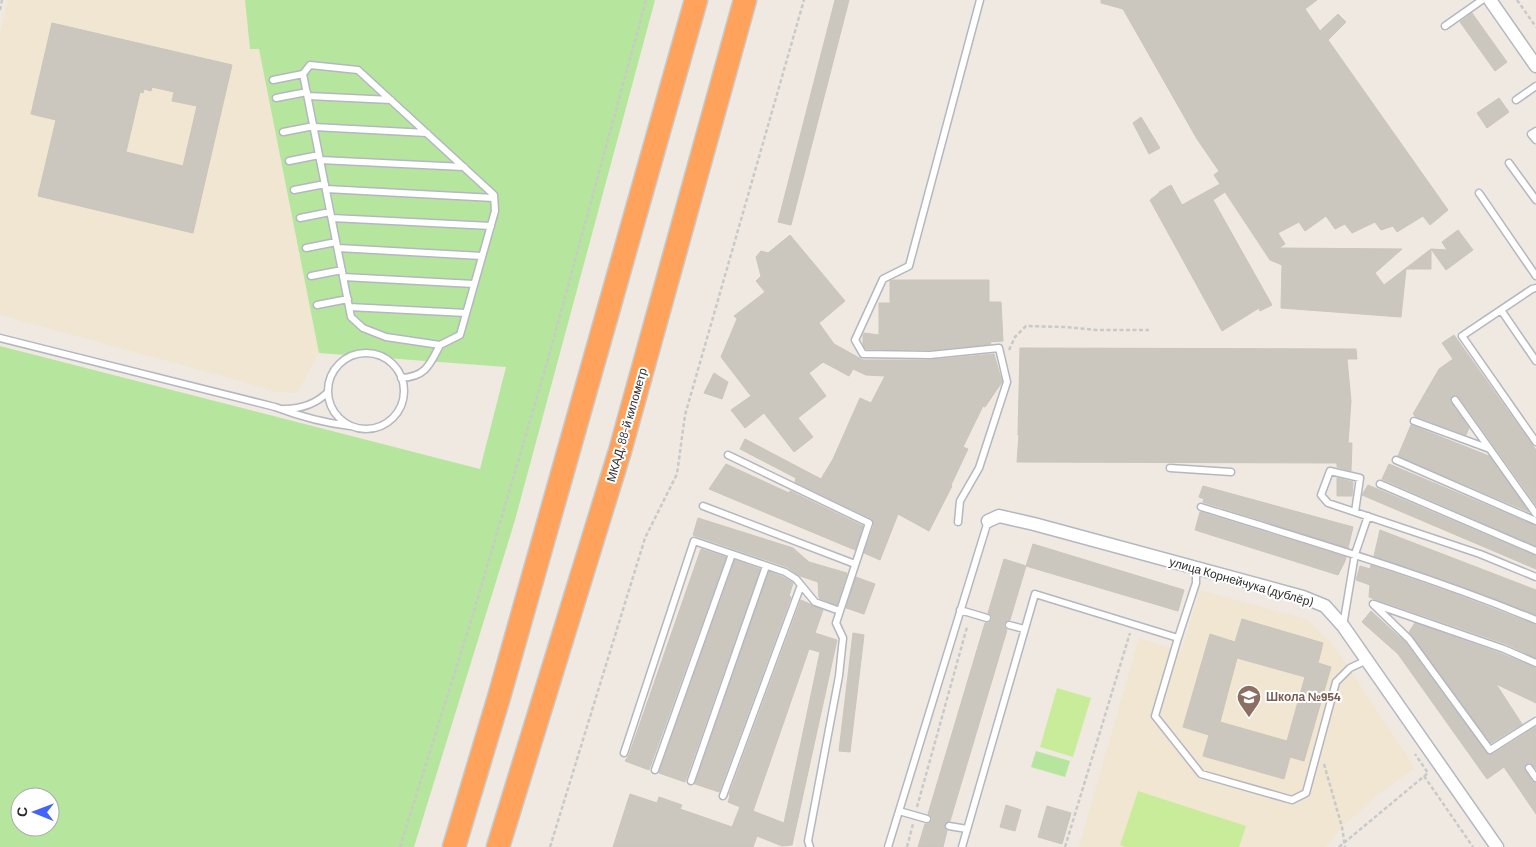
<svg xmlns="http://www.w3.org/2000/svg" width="1536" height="847" font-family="Barlow,sans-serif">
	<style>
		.education { fill: #f0e6d1 }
		.green { fill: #b6e59e; fill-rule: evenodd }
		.pitch { fill: #c9ec9a }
		.building { fill: #cbc7bf; stroke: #cbc5ba; fill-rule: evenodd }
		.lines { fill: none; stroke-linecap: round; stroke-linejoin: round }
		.lane-casing { stroke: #b4b7c1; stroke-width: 9 }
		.street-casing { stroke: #b4b7c1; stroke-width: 15 }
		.highway-casing { stroke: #c9c9c9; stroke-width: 25 }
		.path { stroke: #c9c9c9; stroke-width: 2.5; stroke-dasharray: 4 2.5; stroke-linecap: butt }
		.lane { stroke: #fff; stroke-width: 6 }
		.street { stroke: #fff; stroke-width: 12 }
		.highway { stroke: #ffa35c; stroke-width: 22 }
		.labels { text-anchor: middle; stroke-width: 4; stroke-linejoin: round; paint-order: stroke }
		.street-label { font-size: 12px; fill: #2e2e2e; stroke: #fff }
		.education-label { font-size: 12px; font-weight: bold; fill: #785e54; stroke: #fff; text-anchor: start }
	</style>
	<rect width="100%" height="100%" fill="#efe9e1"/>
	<path class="education" d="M8 0H245L250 49 259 48 319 353 297 393 277 392 244 382 0 315V33Z
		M1200 590 1306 619 1332 643 1415 768 1376 796 1342 827 1326 847H1079L1139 638 1181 651Z"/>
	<path class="green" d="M245 0H655L515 520 414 847H0V346L480 469 506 367 319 353 259 49H250ZM20 797H50V827H20Z
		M1036 751 1070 761 1065 777 1031 767Z"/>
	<path class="pitch" d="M1057 688 1091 698 1073 757 1040 747Z
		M1138 791 1246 826 1239 847H1125L1120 845Z"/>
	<path class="building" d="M835 0H849L791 225 778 222Z
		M1101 0H1317L1305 9 1320 31 1338 14 1346 22 1328 40 1448 210 1430 225 1423 216 1397 232 1393 226 1381 230 1375 222 1352 233 1345 224 1335 229 1326 216 1305 231 1299 222 1278 233 1285 244 1279 248 1402 249 1375 273 1384 285 1431 249V269H1406L1401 317 1281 308 1282 265 1270 260 1225 192 1213 200 1272 305 1260 311 1259 308 1222 331 1150 200 1159 193V192L1171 185 1182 205 1220 184 1214 175 1219 171 1197 139 1123 9 1101 3Z
		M1472 13 1507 62 1495 71 1460 22Z
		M52 23 232 65 193 233 38 196 56 120 31 114ZM152 87 174 92 172 101 197 106 183 166 126 152 140 92 143 93 144 89 151 91Z
		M1499 98 1509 112 1487 128 1477 113Z
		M1141 117 1160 148 1149 154 1133 123Z
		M1458 230 1473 250 1446 270 1431 249 1447 250 1442 242Z
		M790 235 845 301 819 323 834 344 863 360H930L994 354 1002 382 985 407 983 406 963 447 968 449 951 485 952 486 929 531 898 514 880 560 864 553 874 525 872 519 795 482 796 478 740 449 745 439 821 479 833 459 860 398 871 403 885 376 866 375 853 369 849 376 823 362 809 373 826 396 798 418 813 437 794 452 764 413 745 428 731 410 751 396 721 357 737 319 734 316 765 292 756 281 761 276 756 257 761 251 768 253Z
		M893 280H989V302H1001L1003 341 990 342 991 344 930 350 866 349 863 344V335L864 333 879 335V303H890V281Z
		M1454 335 1536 450V505L1458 396H1453L1450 401 1469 428 1466 435 1415 416 1413 414 1439 369 1453 359 1442 343Z
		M1020 348 1356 349 1357 359H1347L1351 401 1348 443H1352L1351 471 1337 467V463L1017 462 1019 435H1018Z
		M714 373 728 382 722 399 704 393Z
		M1411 425 1489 456 1529 512 1398 456Z
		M726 464 789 493 790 491 863 526 855 550 709 489Z
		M1389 464 1536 526V546L1382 479Z
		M1337 478 1353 482 1352 496H1337Z
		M1368 485 1536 556V569L1362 495Z
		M1203 486 1353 527 1348 548 1203 502 1204 499 1199 497Z
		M1200 512 1346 557 1345 561 1338 575 1195 530Z
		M698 518 793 548 809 562 847 573 837 605 819 598 818 582 800 576 787 567 693 535Z
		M1380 530 1536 590V615L1455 584 1374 556Z
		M1033 544 1184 590 1178 611 1026 566Z
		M701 549 726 557 649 770 625 761 629 755Z
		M1004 559 1026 566 1010 620 1004 623V627L1007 630 950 821 947 822 944 825 945 828 947 831 943 847H918L925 824H929L932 821V817L928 814 985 623H989L992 620V616L988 613Z
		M735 560 760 569 685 782 659 773Z
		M1371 565 1452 593 1536 625V658L1506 644 1369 597 1370 585 1356 580 1360 566 1370 569Z
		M769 572 783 577 793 583 789 596 791 597 719 792 695 784Z
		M856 577 875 584 864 614 846 608Z
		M801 600 823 610 815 633 837 640 792 845 782 846 757 836 753 847H613L630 794 657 803 659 797 682 805 680 809 732 827 740 807 728 802 730 796 729 795ZM809 649 820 652 784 823 753 811Z
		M1371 611 1405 642 1487 754H1493L1536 727V769L1529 763 1526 764 1524 768 1532 781 1536 783V814L1504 767 1487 779 1398 654 1362 622Z
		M1242 619 1323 643 1318 663 1331 667 1304 761 1290 757 1284 779 1203 756 1209 735 1183 727 1210 634 1235 642ZM1237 658 1305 677 1287 741 1220 722Z
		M1415 623 1502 654 1536 668V703L1496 684 1522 724 1491 743 1409 632Z
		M853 633 864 635 850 752 839 751Z
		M1006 805 1021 810 1015 831 1000 827Z
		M1047 806 1071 813 1062 844 1038 837Z"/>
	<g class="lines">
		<defs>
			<path id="lane" d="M1445 26 1482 0
				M303 74 351 317 363 328 386 337 440 345
				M273 80 303 74 310 65 358 70 494 195 495 211 460 335 440 345C430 364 426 377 401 378
				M308 96 391 100
				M276 98 307 92
				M1516 100 1536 86
				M314 127 427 133
				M1536 131 1531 134 1536 140
				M283 132 314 126
				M320 160 464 167
				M289 161 319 155
				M1509 163 1536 200
				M326 189 494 198
				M294 190 325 184
				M1479 193 1536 276
				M300 218 330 212
				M332 218 491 226
				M306 248 336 242
				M338 248 482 256
				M311 276 342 270
				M343 277 474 284
				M1536 288 1532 289 1462 336 1536 442
				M317 305 348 299
				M349 307 466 313
				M1501 310 1536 361
				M0 338 275 407C299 416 324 423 350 426
				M328 391a38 38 0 1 1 76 0a38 38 0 1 1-76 0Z
				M1455 400 1536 514
				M284 409C301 409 316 404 328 392
				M1414 421 1490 449
				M728 455 869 523 836 623 843 638 839 676 808 841 810 847
				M1396 460 1536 521
				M1170 468 1231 472
				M1380 484 1536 551
				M703 506 855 564
				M1201 507C1314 542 1427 575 1536 620
				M1355 512 1360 478 1330 471 1321 495 1328 503 1480 554 1536 577
				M958 522 960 501 979 468 1007 382 999 348 930 355 863 354 855 340 883 279 909 266 980 0
				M1373 604 1409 639 1490 750 1536 721
				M1374 604 1504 649 1536 663
				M960 610 987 618
				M1009 625 1024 629
				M1343 626 1355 554 1368 516
				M1178 638 1155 716 1201 774 1292 800 1306 793 1336 682 1350 668 1367 660
				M624 753 694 541 785 572 796 579 815 602 840 611
				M1529 768 1536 778
				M655 770 732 554
				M691 781 766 566
				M723 796 801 585
				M899 811 927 819
				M949 826 967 829
				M888 847 988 521
				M962 847 1035 594 1178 638 1196 583V568"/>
			<path id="street" d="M1490 0 1536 66
				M988 521 999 516 1034 524 1303 597 1325 606 1343 626 1497 847"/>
			<path id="highway" d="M454 847 499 697 696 0
				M498 847 620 451 745 0"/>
		</defs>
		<use href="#lane" class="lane-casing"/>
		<use href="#street" class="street-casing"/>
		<use href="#highway" class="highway-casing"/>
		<path class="path" d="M1517 0 1536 27
			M0 10 2 0
			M1009 350 1015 337 1026 326 1066 327 1096 330H1149
			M1324 764 1342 827 1345 847
			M1424 776 1473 847
			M917 807 967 627
			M400 847 474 611 547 363 646 0
			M550 847 645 538 677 474 685 415 804 0
			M907 847 913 824
			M1065 847 1130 633
			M1339 847 1428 773 1415 754"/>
		<use href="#lane" class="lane"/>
		<use href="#street" class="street"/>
		<use href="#highway" class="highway"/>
	</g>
	<defs>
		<symbol id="school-pin" viewBox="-11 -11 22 30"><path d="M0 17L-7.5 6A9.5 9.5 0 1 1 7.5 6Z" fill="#8d6e63" stroke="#fff"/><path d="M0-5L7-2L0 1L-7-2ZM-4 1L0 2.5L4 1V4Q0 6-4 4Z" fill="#fff"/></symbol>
	</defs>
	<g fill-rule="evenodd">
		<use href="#school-pin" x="1235" y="683" width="28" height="38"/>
	</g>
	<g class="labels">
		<g class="street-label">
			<text transform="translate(627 425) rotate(-74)" y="4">МКАД, 88-й километр</text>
			<text transform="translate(1241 582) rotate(16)" y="4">улица Корнейчука (дублёр)</text>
		</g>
		<g class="education-label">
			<text x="1266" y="701">Школа №954</text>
		</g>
	</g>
	<g transform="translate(35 812) rotate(271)"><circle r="24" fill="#ffffff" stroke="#ababab"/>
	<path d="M0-4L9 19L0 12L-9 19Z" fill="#4264fb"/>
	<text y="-8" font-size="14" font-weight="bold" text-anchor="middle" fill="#2e2e2e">С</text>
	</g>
</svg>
